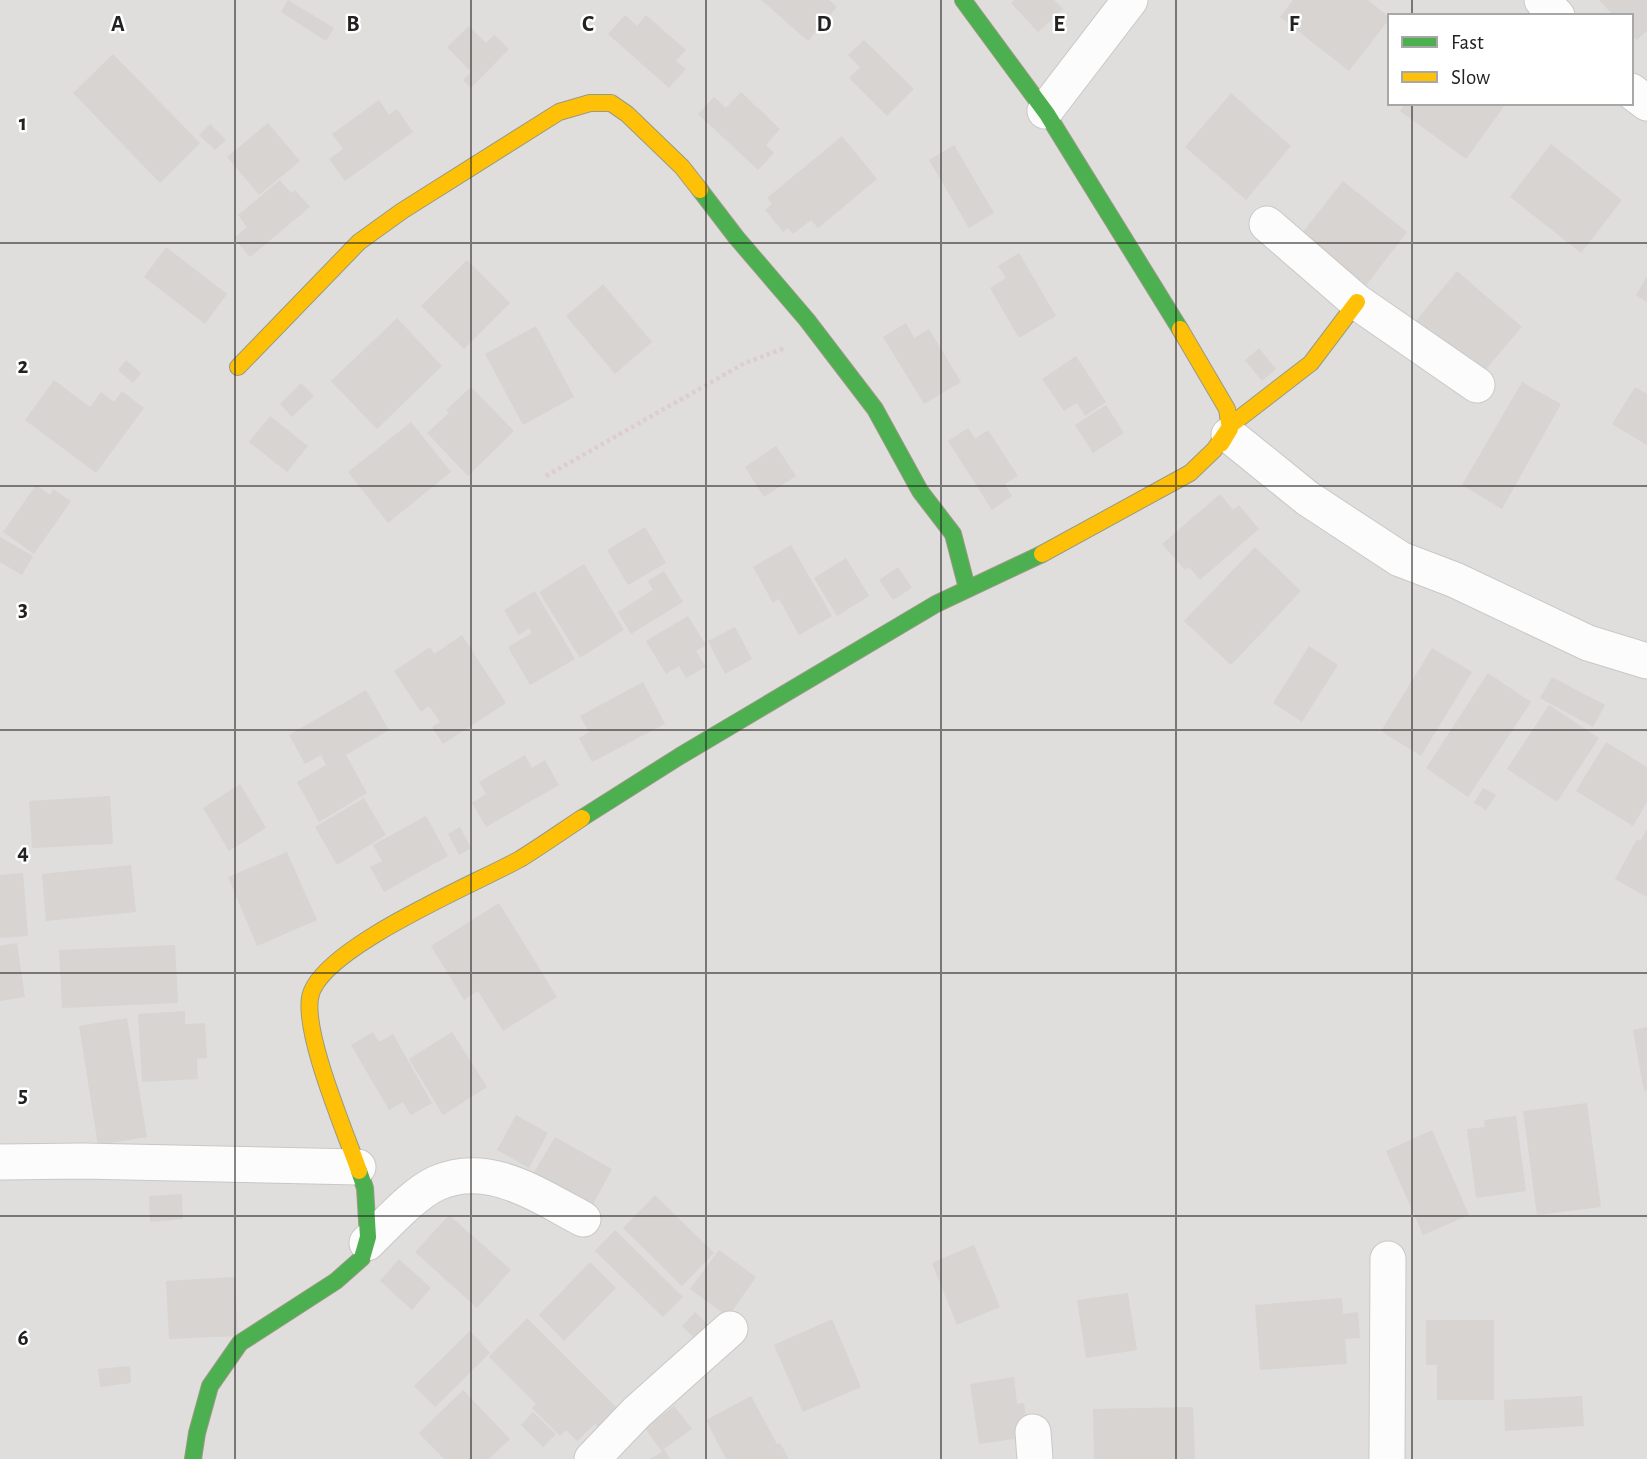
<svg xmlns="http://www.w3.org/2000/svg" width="1647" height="1459" font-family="'Alegreya Sans',sans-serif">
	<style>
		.residential { fill: #dfdedc; fill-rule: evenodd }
		.building { fill: #d7d4d2 }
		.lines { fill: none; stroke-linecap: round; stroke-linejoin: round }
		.street-casing { stroke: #c9c8c7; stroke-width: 37 }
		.fast-casing { stroke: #999a82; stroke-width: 18 }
		.slow-casing { stroke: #999a82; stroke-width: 18 }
		.path { stroke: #dccecd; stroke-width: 4.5; stroke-dasharray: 3.5 3.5; stroke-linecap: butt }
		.street { stroke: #fdfcfc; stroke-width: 35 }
		.fast { stroke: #4caf50; stroke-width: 16 }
		.slow { stroke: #ffc107; stroke-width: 16 }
		.grid { fill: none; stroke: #222; stroke-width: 2; stroke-opacity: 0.55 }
		.grid-label { font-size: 23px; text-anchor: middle; font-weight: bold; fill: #222; stroke: #fff; stroke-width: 5; stroke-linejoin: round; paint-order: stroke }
	</style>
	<rect width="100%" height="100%" fill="#f0eeeb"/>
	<path class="residential" d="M0 0H1647V1459H0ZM1390 16H1631V103H1390Z"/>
	<path class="building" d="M288 0 334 28 326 41 281 12Z
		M761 0H829L837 7 808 41Z
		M1014 0H1054L1063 9 1038 32 1011 3Z
		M1293 0H1368L1390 18 1349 71 1280 17Z
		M1599 0H1647V31L1637 40 1631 34V16H1614Z
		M625 15 637 26 646 15 686 50 676 61 686 69 669 88 608 34Z
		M469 26 486 43 494 35 509 49 471 88 463 80 471 72 447 47Z
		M864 40 914 89 887 116 849 78 860 67 848 55Z
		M113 54 200 143 160 183 73 93Z
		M741 92 780 129 766 145 774 153 758 170 698 114 714 97 726 108Z
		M1231 93 1291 146 1246 200 1185 147Z
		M379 100 389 115 397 109 413 132 345 181 329 159 343 149 332 134Z
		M1406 103H1503L1505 105 1466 159 1400 111Z
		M268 123 300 161 259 195 227 157Z
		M210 124 226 140 215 150 199 135Z
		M842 136 877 179 818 228 811 220 793 234 788 228 783 232 765 210 772 204 767 198Z
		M1551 144 1622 200 1581 253 1510 197Z
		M954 145 994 213 969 228 929 160Z
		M280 180 291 193 295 190 310 207 250 257 234 238 247 227 238 215Z
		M1343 181 1407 232 1364 288 1299 237Z
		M166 247 227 294 205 324 144 277Z
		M1019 253 1056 316 1019 338 990 288 1006 278 998 266Z
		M467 260 510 303 464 349 421 306Z
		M1457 271 1522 327 1478 378 1414 323Z
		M1647 276V302L1636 295Z
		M603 284 652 342 615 374 566 316Z
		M397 318 442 366 377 429 331 381Z
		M906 323 914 338 929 329 961 382 924 404 883 337Z
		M536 326 574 397 523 425 485 354Z
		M1259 348 1276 369 1262 381 1245 360Z
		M1076 356 1106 402 1085 416 1077 403 1064 411 1042 379Z
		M126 360 141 373 133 383 118 370Z
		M54 380 90 407 101 392 114 402 122 391 144 408 96 473 25 420Z
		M1522 382 1561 404 1502 509 1462 485Z
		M301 383 314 396 292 417 280 404Z
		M471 387 514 431 468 476 427 433 449 413 446 410Z
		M1635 387 1647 394V445L1612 424Z
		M1106 405 1124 433 1093 453 1075 425Z
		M270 416 308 446 287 472 249 442Z
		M411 422 451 472 388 523 348 472Z
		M968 428 975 439 988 430 1018 476 1005 484 1012 496 992 510 948 441Z
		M776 446 796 476 764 497 745 467Z
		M36 485 50 495 53 489 71 501 34 554 3 532Z
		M1220 494 1233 510 1239 505 1259 529 1200 580 1189 567 1185 570 1162 544Z
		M645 527 666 563 628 585 607 550Z
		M0 537 33 556 22 575 0 562Z
		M791 545 832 616 799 635 779 599 773 603 753 567Z
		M1255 547 1301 591 1231 665 1184 621Z
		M846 558 869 596 837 616 814 578Z
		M584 564 624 630 580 658 539 592Z
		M898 567 912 588 893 600 879 580Z
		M664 571 683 602 631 634 618 612 653 590 648 581Z
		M535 591 575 659 530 685 508 647 532 633 529 628 519 635 504 610Z
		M688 616 706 645 696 651 706 667 686 678 679 666 666 674 646 641Z
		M735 627 752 659 725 674 708 641Z
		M462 635 506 703 443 744 432 727 440 722 429 706 421 712 394 671 430 647 434 654Z
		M1309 646 1338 665 1302 722 1273 703Z
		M1432 648 1472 672 1421 756 1381 731Z
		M1488 673 1531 702 1468 797 1426 768Z
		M1552 677 1605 705 1593 727 1540 698Z
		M643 682 665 724 592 762 579 738 589 732 580 716Z
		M366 690 389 730 346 755 367 793 319 822 297 782 326 765 321 755 305 764 289 735Z
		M1549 705 1599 738 1557 802 1507 769Z
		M1606 742 1647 767V802L1633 826 1576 791Z
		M525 755 532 768 545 760 559 785 486 827 472 803 486 794 479 782Z
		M240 784 266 828 229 851 203 808Z
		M1483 788 1496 795 1486 810 1474 803Z
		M110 796 113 844 32 848 29 801Z
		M364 798 386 835 337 865 315 827Z
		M426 816 448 856 384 892 370 867 382 861 373 845Z
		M460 827 471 848 459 855 448 834Z
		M1647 829V897L1615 879 1637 839 1640 841Z
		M287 852 317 920 257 946 228 877Z
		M131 865 136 912 46 921 42 874Z
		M23 873 28 936 0 938V875Z
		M499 903 557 997 503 1031 478 991 464 1000 431 946Z
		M17 943 25 997 0 1001V946Z
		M175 945 178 1003 62 1008 59 950Z
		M185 1011V1024L205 1023 207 1058 197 1059 198 1079 142 1082 138 1014Z
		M127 1018 147 1137 98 1145 79 1026Z
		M1647 1027V1090L1644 1091 1633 1030Z
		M373 1032 379 1042 393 1034 432 1103 411 1115 403 1102 389 1110 351 1045Z
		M452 1032 487 1087 443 1115 409 1059Z
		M1587 1103 1601 1207 1537 1215 1523 1111Z
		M516 1115 548 1133 529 1168 497 1150Z
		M1516 1116 1526 1191 1476 1198 1467 1129 1485 1127 1484 1120Z
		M1432 1130 1469 1215 1423 1235 1386 1151Z
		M555 1137 612 1169 588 1214 529 1181Z
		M182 1194 183 1219 150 1222 149 1196Z
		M655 1195 714 1253 682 1286 623 1228Z
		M449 1215 511 1270 477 1308 415 1252Z
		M615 1230 683 1297 663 1317 595 1251Z
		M974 1245 1000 1307 957 1325 932 1263Z
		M719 1250 756 1277 728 1317 690 1289Z
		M399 1259 431 1288 412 1310 380 1281Z
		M590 1262 616 1288 564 1341 539 1315Z
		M235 1277 238 1336 169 1339 166 1281Z
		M1128 1293 1137 1350 1086 1358 1077 1300Z
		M1342 1298 1343 1314 1358 1312 1360 1338 1345 1339 1347 1364 1260 1370 1255 1305Z
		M695 1312 712 1329 699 1343 682 1326Z
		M527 1318 625 1416 606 1436 595 1424 577 1441 566 1430 560 1436 532 1408 536 1404 489 1357Z
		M832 1319 861 1387 803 1412 774 1345Z
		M1426 1320H1494V1400H1437V1365H1426Z
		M470 1331 490 1353 435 1407 414 1386Z
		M130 1366 131 1383 100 1387 98 1369Z
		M1014 1377 1017 1404 1024 1403 1026 1419 1020 1421 1022 1438 979 1444 970 1384Z
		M463 1390 510 1439 489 1459H444L419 1433Z
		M751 1396 777 1444 780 1443 789 1459H726L706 1420Z
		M1582 1396 1584 1426 1505 1431 1504 1400Z
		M674 1406 692 1429 664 1449 670 1459H650L662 1452 645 1428Z
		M1193 1407 1195 1459H1094L1093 1409Z
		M533 1412 556 1434 543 1447 521 1425Z"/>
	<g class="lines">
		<defs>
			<path id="street" d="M1542 0 1557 16
				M1631 91 1647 103
				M1045 111 1130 0
				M1267 224 1357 302 1477 385
				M1229 435 1307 498 1400 559 1455 580 1588 643 1647 661
				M0 1162 82 1161 358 1167
				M367 1243C386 1225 413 1194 437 1183 489 1160 539 1196 583 1219
				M1033 1432 1035 1459
				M592 1459 637 1412 730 1329
				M1387 1459 1388 1259"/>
			<path id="fast" d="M963 0 1047 114 1180 329
				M700 190 736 237 807 320 875 409 920 491 953 534 967 588
				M582 818 680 756 936 604 1042 554
				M193 1459 197 1433 210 1386 240 1343 336 1281 362 1258 368 1237 365 1188 359 1171"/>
			<path id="slow" d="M1180 329 1227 409 1230 429 1221 444
				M238 367 359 242 402 211 559 112 590 103H611L627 114 682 167 700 190
				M1042 554 1190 473 1214 450 1232 424 1311 363 1357 302
				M359 1171C345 1131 304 1036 310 998 317 949 477 883 520 859 541 846 561 832 582 818"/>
		</defs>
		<use href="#street" class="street-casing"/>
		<use href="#fast" class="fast-casing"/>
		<use href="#slow" class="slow-casing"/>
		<path class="path" d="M546 476 745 363 785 348"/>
		<use href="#street" class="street"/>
		<use href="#fast" class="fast"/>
		<use href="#slow" class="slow"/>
	</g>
	<path class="grid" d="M235 0V1459M471 0V1459M706 0V1459M941 0V1459M1176 0V1459M1412 0V16M1412 103V1459M0 243H1647M0 486H1647M0 730H1647M0 973H1647M0 1216H1647"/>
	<g class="grid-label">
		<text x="118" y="31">A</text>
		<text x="353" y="31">B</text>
		<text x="588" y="31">C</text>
		<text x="824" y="31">D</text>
		<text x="1059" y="31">E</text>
		<text x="1294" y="31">F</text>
		<text x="23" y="130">1</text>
		<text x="23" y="373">2</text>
		<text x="23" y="616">3</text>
		<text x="23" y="859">4</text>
		<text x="23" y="1102">5</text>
		<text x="23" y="1345">6</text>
	</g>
	<rect x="1388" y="14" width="245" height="91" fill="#ffffff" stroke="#a7a7a7" stroke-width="2"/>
	<rect x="1402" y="37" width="35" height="10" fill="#4caf50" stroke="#a7a7a7" stroke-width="2"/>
	<text x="1451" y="49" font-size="21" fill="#222222">Fast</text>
	<rect x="1402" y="72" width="35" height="10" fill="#ffc107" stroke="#a7a7a7" stroke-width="2"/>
	<text x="1451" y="84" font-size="21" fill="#222222">Slow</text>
</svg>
